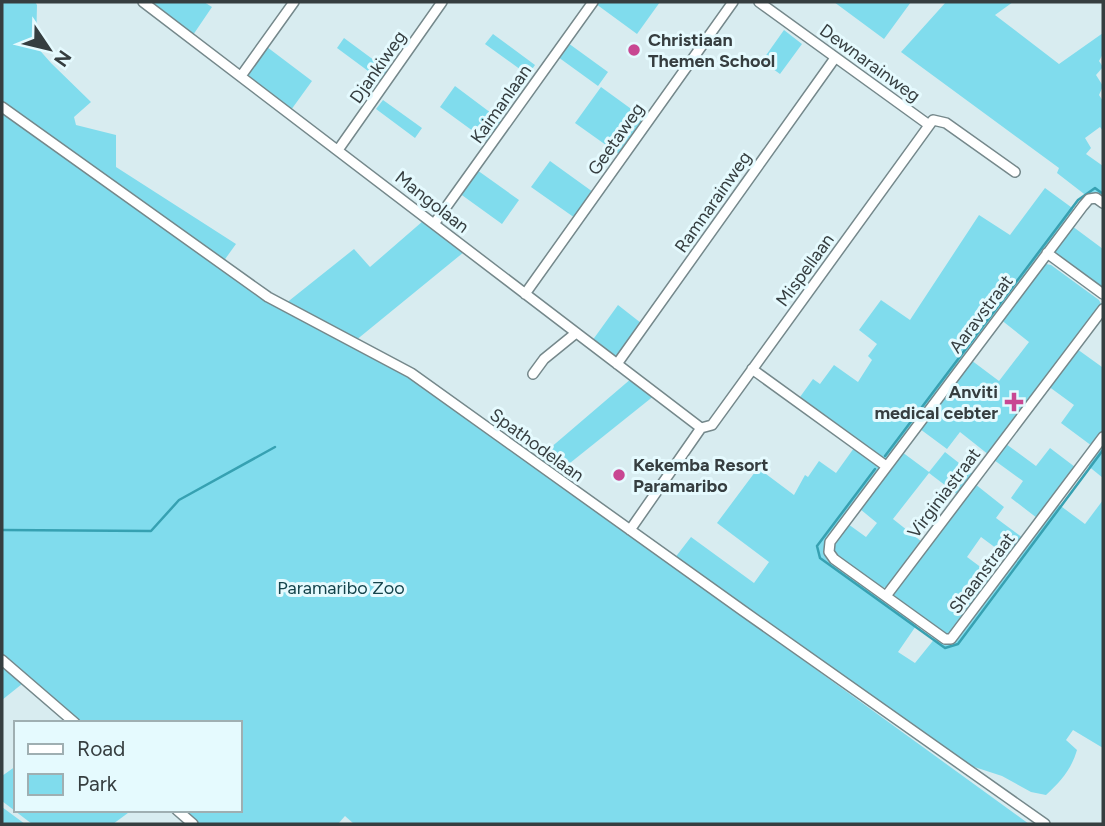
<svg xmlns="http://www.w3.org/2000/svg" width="1105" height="826" font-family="Figtree,sans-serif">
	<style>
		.green { fill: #80dced }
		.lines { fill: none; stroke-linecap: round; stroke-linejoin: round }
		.stream { stroke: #36a1b2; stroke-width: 2.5 }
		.minor-casing { stroke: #75888b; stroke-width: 12 }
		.minor { stroke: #fff; stroke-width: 9 }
		.poi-dot { fill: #c84792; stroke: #e5fafe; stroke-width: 2.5 }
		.labels { text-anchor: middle; stroke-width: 6; stroke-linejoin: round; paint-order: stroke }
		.poi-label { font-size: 18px; font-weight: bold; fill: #363e40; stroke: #e5fafe; text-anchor: start }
		.street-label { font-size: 18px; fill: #363e40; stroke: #e5fafe }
		.park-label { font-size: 18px; fill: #15444c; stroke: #e5fafe }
	</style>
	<rect width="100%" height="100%" fill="#d8ecf0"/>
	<path class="green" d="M2 2H35L37 5 36 46 51 63 91 102 74 117 76 125 116 135V167L236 244 223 262 2 103Z
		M150 2H204L212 7 193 35Z
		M598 2H660L637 34 596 4Z
		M834 2H911L884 39Z
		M946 2H1013L995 15 1059 64 1103 33V54L1099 61 1103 67 1096 75 1103 86 1099 95 1103 101V131L1100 127 1085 138 1091 148 1086 154 1103 166V197L1096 195 1088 197 1057 173 1059 168 901 52Z
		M784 30 802 44 780 74 762 61Z
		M493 34 535 65 528 75 485 44Z
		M344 38 390 72 383 82 337 48Z
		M568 43 608 72 598 86 558 57Z
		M267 47 312 81 291 110 246 76Z
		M455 86 503 122 488 142 440 107Z
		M601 87 645 119 620 155 575 123Z
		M383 100 422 128 415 138 376 109Z
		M2 110 262 297 410 375 1029 824H354L345 816 338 824H200L184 810H240V723H82L2 653Z
		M550 161 593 192 575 218 531 187Z
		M477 170 519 200 502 224 459 193Z
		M1045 188 1075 210 828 537 824 549 828 559 918 623 898 652 915 663 936 637 953 641 957 639 1058 504 1085 524 1103 500V748L1073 730 1066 740 1077 750C1071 770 1061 781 1046 795L1031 792 1002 776 956 761 674 559 691 537 754 583 769 562 717 523 758 468 794 495 805 475 808 477 819 461 836 473 859 441 800 397 813 379 820 384 834 365 858 382 872 360 868 356 877 344 859 330 881 300 910 320 979 215 1010 235Z
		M423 221 464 252 355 341 285 304 354 249 370 267Z
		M1072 226 1103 249V294L1054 258 1053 251Z
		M1046 264 1051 265 1099 300 1101 304 1099 310 989 455 960 432 947 449 920 429 971 360 999 381 1029 342 1000 319 1041 266Z
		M618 305 641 323 621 354 615 356 592 341Z
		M1077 349 1102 367 1103 365V431L1092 446 1061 423 1074 405 1048 386Z
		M632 378 655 395 555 475 535 461Z
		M1103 443V478L1087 465Z
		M1006 444 1036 466 1050 448 1075 467 1037 518 1011 498 1023 481 994 460Z
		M902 452 929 472 945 452 973 474 958 495 929 473 893 519 922 542 889 587 881 588 833 553V544L848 524 866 537 877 523 860 509Z
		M975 484 1004 507 996 518 1023 538 1008 557 981 537 967 557 994 577 953 633 943 634 897 600 894 596V590Z
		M2 666 22 684 2 700Z
		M16 766V810H132L113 824H32L2 801V776Z
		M2 807 25 824H5L2 821Z"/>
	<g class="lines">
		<path class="stream" d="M885 456 1078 200 1095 188 1103 194
			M875 469 817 546 820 558 945 648 958 644 1103 450
			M2 530 151 531 179 500 275 447"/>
		<defs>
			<path id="minor" d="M143 2 701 428
				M759 2 929 125
				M241 76 294 2
				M2 107 268 297 411 373 742 610 1045 824
				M338 150 442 2
				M1103 203 1096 198 1089 199 1083 206 830 542 829 552 834 559 945 639H951L1103 437
				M434 224 593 2
				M1047 253 1103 294
				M525 294 733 2
				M617 364 835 58
				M752 369 886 466
				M533 374 544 359 576 333
				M701 428 712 425 933 120 946 123 1015 172
				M630 530 701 428
				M886 596 1103 309
				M2 660 75 723
				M177 810 193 824"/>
		</defs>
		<use href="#minor" class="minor-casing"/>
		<use href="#minor" class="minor"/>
	</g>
	<g class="poi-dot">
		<circle cx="634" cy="50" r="7"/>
		<path d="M1010.5 391.5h7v7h7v7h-7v7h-7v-7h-7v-7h7z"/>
		<circle cx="619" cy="475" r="7"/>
	</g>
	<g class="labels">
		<g class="poi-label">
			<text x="648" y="46">Christiaan<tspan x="648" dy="21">Themen School</tspan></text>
			<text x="998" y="398" text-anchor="end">Anviti<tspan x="998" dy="21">medical cebter</tspan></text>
			<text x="633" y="471">Kekemba Resort<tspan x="633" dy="21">Paramaribo</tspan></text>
		</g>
		<g class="street-label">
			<text transform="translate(870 63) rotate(36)" y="6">Dewnarainweg</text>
			<text transform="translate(378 67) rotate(-55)" y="6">Djankiweg</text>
			<text transform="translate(501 104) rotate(-55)" y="6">Kaimanlaan</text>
			<text transform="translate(616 139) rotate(-55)" y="6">Geetaweg</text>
			<text transform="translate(432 202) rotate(38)" y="6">Mangolaan</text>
			<text transform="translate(713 202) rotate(-55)" y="6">Ramnarainweg</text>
			<text transform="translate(805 270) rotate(-54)" y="6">Mispellaan</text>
			<text transform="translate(981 314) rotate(-53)" y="6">Aaravstraat</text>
			<text transform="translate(537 445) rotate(36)" y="6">Spathodelaan</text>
			<text transform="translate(944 493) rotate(-53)" y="6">Virginiastraat</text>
			<text transform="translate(982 573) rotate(-53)" y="6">Shaanstraat</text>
		</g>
		<g class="park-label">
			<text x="341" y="594">Paramaribo Zoo</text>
		</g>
	</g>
	<rect width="1105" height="826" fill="none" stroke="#363e40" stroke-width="7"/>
	<rect x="14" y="721" width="228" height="91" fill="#e5fafe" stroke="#9fafb2" stroke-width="2"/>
	<rect x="28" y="744" width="35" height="10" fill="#ffffff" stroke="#9fafb2" stroke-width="2"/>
	<text x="77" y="756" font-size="21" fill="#363e40">Road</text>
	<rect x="28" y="774" width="35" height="21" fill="#80dced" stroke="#9fafb2" stroke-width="2"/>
	<text x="77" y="791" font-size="21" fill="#363e40">Park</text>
	<g transform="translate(49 49) rotate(125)" stroke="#e5fafe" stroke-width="5" paint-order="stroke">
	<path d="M0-5L12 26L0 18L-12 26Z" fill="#363e40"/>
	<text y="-10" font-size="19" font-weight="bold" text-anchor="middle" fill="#363e40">N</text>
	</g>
</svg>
